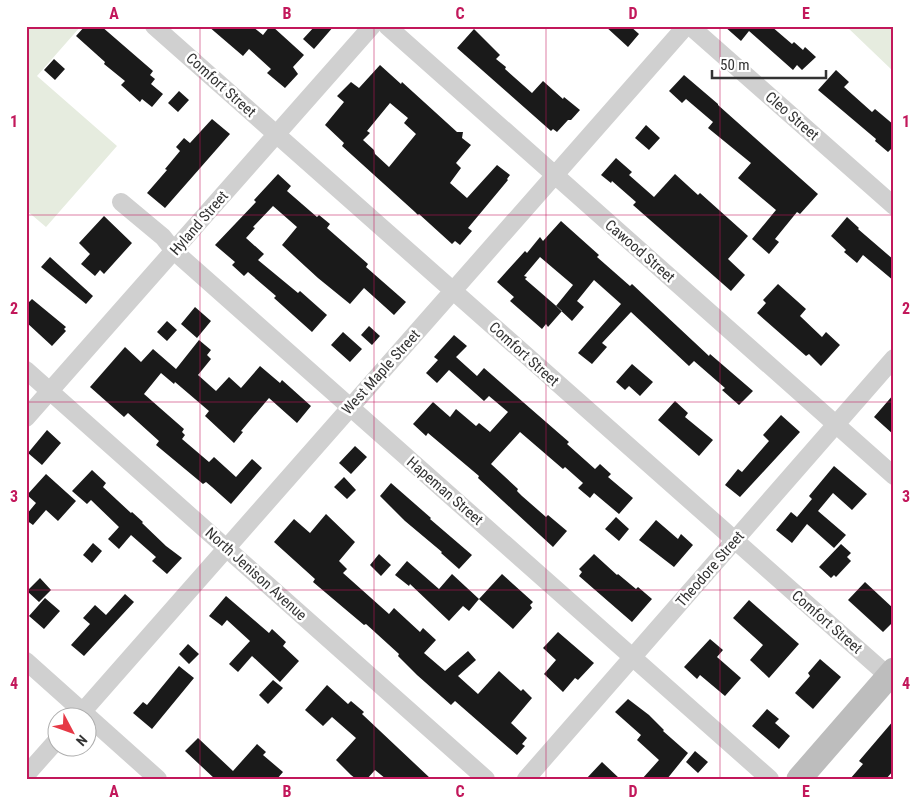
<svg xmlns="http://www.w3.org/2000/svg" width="920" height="805" font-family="'Roboto Condensed',sans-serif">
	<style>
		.green { fill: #e6ecdf }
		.building { fill: #1a1a1a; fill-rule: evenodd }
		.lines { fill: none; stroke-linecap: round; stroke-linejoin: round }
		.street { stroke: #d0d0d0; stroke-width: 18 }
		.secondary { stroke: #bdbdbd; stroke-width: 25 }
		.grid { fill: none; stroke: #c2185b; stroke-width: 1; stroke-opacity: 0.55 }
		.labels { text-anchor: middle; stroke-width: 5; stroke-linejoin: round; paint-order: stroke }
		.street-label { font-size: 15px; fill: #333; stroke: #fff }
		.neatline { fill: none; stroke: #c2185b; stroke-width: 2 }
		.grid-label { font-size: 16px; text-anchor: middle; font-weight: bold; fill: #c2185b }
	</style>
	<rect width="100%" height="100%" fill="#fff"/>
	<path class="green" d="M26 26H81L37 76 117 146 46 227 26 210Z
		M846 26H894V72Z"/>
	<path class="building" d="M85 26H101L153 71 150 75 155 79 151 84 163 94 152 107 142 99 140 102 121 85 125 81 104 64 105 62 76 36Z
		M208 26H252L263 35 270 26H272L304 55 293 67 298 74 285 88 267 73 271 69 249 49 243 56Z
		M315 26H334L314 49 303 39Z
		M605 26H630L639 34 628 47Z
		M724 26H771L792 44 794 42 803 50 805 47 816 57 802 70 797 65 793 70 749 31 741 41Z
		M474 29 500 55 496 59 506 67 505 69 532 93 543 81 563 99 564 97 580 110 571 120H568L557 132 553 129 551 131 457 48Z
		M54 59 65 69 55 80 44 70Z
		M380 65 401 84 402 82 457 132H463L462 138 471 145 456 163 461 168 450 183 467 198 497 165 510 175 507 179 508 180 468 228 472 231 460 245 455 241 452 244 419 214 418 215 415 212 342 146 344 143 325 125 344 102 337 96 351 82 359 88ZM390 103 408 118 404 123 416 134 389 167 375 154 374 150 363 140 370 133 367 131Z
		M836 70 849 82 844 87 872 112 875 109 894 125V146L888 152 875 141 876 139 818 90Z
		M684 75 718 104V105L818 194 800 214 797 212 775 239 779 242 769 254 752 239 776 210 738 178 751 163 708 128 713 122 686 99 682 103 669 91Z
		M179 91 189 100 178 112 168 103Z
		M212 119 230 134 165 208 147 193 167 170 165 169 180 151 176 147 184 138 190 143Z
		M646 125 660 138 649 150 635 138Z
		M616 158 632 172 629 175 654 197 675 174 698 195 700 193 748 236 728 259 745 275 731 291 633 205 636 202 612 181 611 183 601 175Z
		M278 174 291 186 287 191 317 217 319 215 330 224 327 228 368 264 366 267 406 302 394 315 364 288 350 304 318 278 282 245 297 227 273 206 253 227 255 228 246 238 264 254 258 260 298 293 300 291 327 315 312 332 274 298 276 296 248 272 244 276 232 265 235 262 215 245 256 202 254 200Z
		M104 216 132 243 104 274 100 270 95 276 81 264 90 254 79 243Z
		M847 217 859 228 858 229 894 260V281L863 255 857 263 844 252 846 250 831 236Z
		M561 221 599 255 597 257 630 286 632 284 709 356 710 354 753 391 739 405 722 390 725 388 694 361 689 366 631 312 602 343 607 347 592 364 578 353 621 304 594 280 577 301 584 307 572 321 556 306 573 285 540 257 524 276 527 277 525 279 562 311 548 327 546 324 542 329 510 301 514 297 497 282 525 251 527 253 540 237 543 241Z
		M50 257 93 296 86 304 41 267Z
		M778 284 806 309 800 316 822 337 826 332 840 345 821 366 809 354 806 356 757 313 766 303 763 300Z
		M32 299 66 327 64 329 66 331 52 346 26 322V305Z
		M195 307 211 321 197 338 181 324Z
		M167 321 177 330 167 341 157 332Z
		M369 326 380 336 372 345 361 335Z
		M343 332 362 349 350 362 331 345Z
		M454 335 467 346 456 357 477 376 484 368 569 442 567 444 595 469 600 464 611 474 608 477 633 498 619 514 594 493 590 498 578 488 583 483 565 467 563 469 520 432 491 464 518 489 517 491 522 496 546 517 548 515 567 531 553 547 478 478 479 476 428 433 426 436 413 424 433 402 450 417 456 409 476 426 479 423 490 432 508 412 489 396 484 401 449 370 437 383 426 373 438 360 434 357Z
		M199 340 211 350 207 355 211 359 198 375 216 391 229 377 241 388 260 366 280 383 282 380 311 406 297 423 269 398 241 431 243 432 234 443 205 416 209 411 175 382 174 384 161 373 144 394 184 429 182 432 185 435 182 439 209 462 214 457 236 477 252 459 262 468 231 504 212 487 206 482 203 484 156 445 159 441 128 413 124 417 90 387 125 347 141 362 153 349 176 369Z
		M632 364 653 382 640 396 629 386 625 390 616 382Z
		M894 394V435L874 417Z
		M675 401 688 413 685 417 713 440 699 456 658 420Z
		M781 415 800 432 740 497 725 485 738 469 742 472 769 441 763 435Z
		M47 430 61 443 42 465 28 453Z
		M355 446 367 457 351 474 339 463Z
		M834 466 867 494 852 510 833 493 818 511 846 535 834 548 807 524 792 543 776 530 791 512 797 517 812 499 809 496Z
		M92 470 106 483 103 487 131 513 132 512 143 522 142 523 166 546 182 558 167 574 152 561 156 557 131 535 119 549 108 539 119 527 91 500 87 504 72 491Z
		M46 474 76 501 58 521 46 510 33 525 26 520V515L36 503 27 495Z
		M344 477 356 490 347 499 334 487Z
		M391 483 431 518 430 519 472 555 459 569 441 553 442 552 405 521 380 496Z
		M326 514 355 542 339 561 347 569 343 573 389 614 394 608 420 632 423 628 436 640 424 653 445 671 468 651 476 660 458 676 478 694 499 671 521 691 523 689 532 698 511 723 527 738 522 744 525 746 517 755 455 701 451 705 417 675 398 656 399 654 366 624 364 625 313 582 315 579 274 542 294 519 310 533Z
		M616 517 629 529 619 541 605 529Z
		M656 520 678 539 681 534 693 545 674 567 639 540Z
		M93 543 102 551 92 563 83 555Z
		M841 544 851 553 847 557 851 561 836 577 834 575 831 578 819 567Z
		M379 554 391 565 381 576 370 565Z
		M594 554 617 575 618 574 636 589 638 587 652 599 632 622 579 576 582 572 579 569Z
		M407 561 439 589 452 574 479 599 469 611 463 606 449 621 410 584 409 586 395 575Z
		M502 574 533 602 530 605 532 608 513 629 479 599Z
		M40 578 51 590 39 602 27 591Z
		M865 582 894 609V621L883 632 848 600Z
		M125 594 134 602 84 656 71 645 90 624 83 618 95 605 106 615Z
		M226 596 269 633 272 629 286 642 283 646 299 661 280 682 252 656 238 672 229 664 250 641 227 620 222 626 209 616Z
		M45 598 60 611 44 629 29 616Z
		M749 600 799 644 769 678 750 660 763 645 733 618Z
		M558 632 594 663 578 680 575 678 563 692 544 674 556 660 543 648Z
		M710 639 723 650 717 657 741 678 725 696 700 675 697 679 684 667Z
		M188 644 199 654 189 664 179 654Z
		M820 659 841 677 813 709 795 693 810 676 808 673Z
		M179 666 194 678 152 729 133 713 143 702 147 705Z
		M273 680 283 688 268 704 259 695Z
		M327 685 348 704 351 701 364 712 362 714 431 779H386L375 770 367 779H356L351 775 336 760 356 738 332 717 323 726 305 710Z
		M628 699 649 715 664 730 663 731 688 753 667 779H642L659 760 637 740 641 735 615 712Z
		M767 709 779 719 775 723 790 736 779 749 752 726Z
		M894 720V770L886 779H850L863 764 859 761Z
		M198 738 233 771 257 744 266 752 263 755 283 772 277 779H215L185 751Z
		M695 751 708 762 698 773 686 762Z
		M602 762 620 779H586Z"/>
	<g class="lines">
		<path class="street" d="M154 26 894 681
			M387 26 894 476
			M690 26 894 206
			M121 202 163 237 174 251 770 779
			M26 370 486 779
			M26 418 372 26
			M26 661 158 779
			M77 718 686 26
			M26 775 58 739
			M526 779 894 358"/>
		<path class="secondary" d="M799 779 894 670"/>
	</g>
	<path class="grid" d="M200 26V779M374 26V779M546 26V779M720 26V779M26 215H894M26 402H894M26 590H894"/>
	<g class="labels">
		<g class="street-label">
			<text transform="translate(221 85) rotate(42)" y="5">Comfort Street</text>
			<text transform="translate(792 116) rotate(41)" y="5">Cleo Street</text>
			<text transform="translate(199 223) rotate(-49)" y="5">Hyland Street</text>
			<text transform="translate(640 251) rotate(41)" y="5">Cawood Street</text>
			<text transform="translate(524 354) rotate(42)" y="5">Comfort Street</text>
			<text transform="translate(381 372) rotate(-48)" y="5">West Maple Street</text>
			<text transform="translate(445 491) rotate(41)" y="5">Hapeman Street</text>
			<text transform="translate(710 569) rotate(-49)" y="5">Theodore Street</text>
			<text transform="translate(256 574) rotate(42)" y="5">North Jenison Avenue</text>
			<text transform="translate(827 622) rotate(41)" y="5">Comfort Street</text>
		</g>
	</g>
	<rect width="920" height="805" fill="none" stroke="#ffffff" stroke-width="55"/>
	<g transform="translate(72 732) rotate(131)"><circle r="24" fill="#ffffff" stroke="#adadad"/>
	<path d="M0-4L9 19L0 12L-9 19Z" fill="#e63946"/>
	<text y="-8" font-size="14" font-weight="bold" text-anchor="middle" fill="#333333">N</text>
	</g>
	<path d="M712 70v8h114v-8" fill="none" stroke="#333333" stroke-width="2.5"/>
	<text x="720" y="70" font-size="15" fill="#333333" stroke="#ffffff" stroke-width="4" paint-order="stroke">50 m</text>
	<rect x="28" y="28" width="864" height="750" class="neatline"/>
	<g class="grid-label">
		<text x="114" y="19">A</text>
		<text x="287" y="19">B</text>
		<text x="460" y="19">C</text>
		<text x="633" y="19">D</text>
		<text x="806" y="19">E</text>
		<text x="14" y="127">1</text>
		<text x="906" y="127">1</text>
		<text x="14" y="314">2</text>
		<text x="906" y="314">2</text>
		<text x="14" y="502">3</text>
		<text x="906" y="502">3</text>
		<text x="14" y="689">4</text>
		<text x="906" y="689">4</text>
		<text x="114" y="797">A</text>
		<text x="287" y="797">B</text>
		<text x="460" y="797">C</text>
		<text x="633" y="797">D</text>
		<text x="806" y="797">E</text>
	</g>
</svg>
